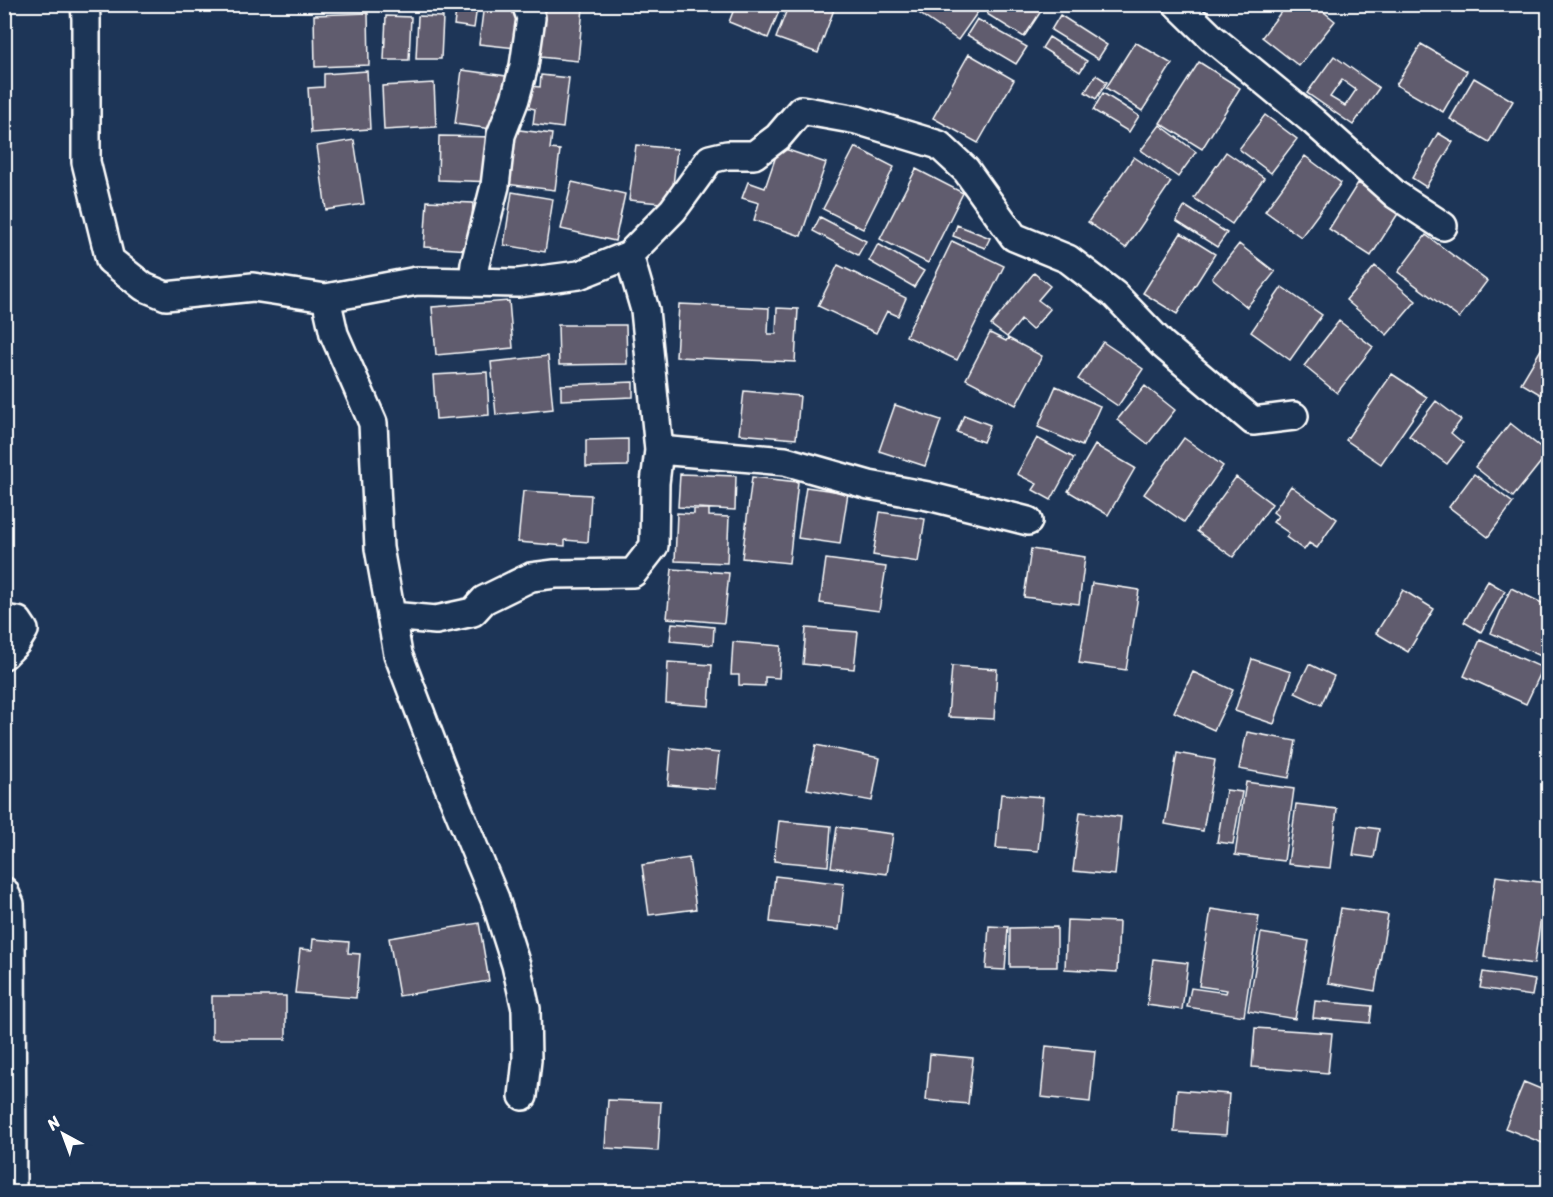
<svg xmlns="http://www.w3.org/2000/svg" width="1553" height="1197" font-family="Sriracha,sans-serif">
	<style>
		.building { fill: #605b6e; stroke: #fff; stroke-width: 1.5; fill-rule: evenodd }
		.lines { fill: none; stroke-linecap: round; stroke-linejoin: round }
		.minor-casing { stroke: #fff; stroke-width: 32 }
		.minor { stroke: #1d3557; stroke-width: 27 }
	</style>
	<rect width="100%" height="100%" fill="#1d3557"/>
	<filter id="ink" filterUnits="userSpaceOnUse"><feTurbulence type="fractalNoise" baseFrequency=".0167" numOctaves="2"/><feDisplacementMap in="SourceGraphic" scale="12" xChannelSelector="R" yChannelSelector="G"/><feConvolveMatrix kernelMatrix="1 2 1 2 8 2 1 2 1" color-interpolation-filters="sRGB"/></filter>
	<g filter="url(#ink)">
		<path class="building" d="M457 4 477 7 474 28 454 25Z
			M484 4H521L516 48 479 44Z
			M546 4 583 8 578 61 540 57Z
			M736 4H782L768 38 729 22Z
			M789 4H836L818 53 776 38Z
			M912 4H980L982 6 958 40 910 7Z
			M993 4H1044L1045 5 1024 37 987 14Z
			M1287 4H1314L1335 21 1299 66 1262 37Z
			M368 13 369 65 315 67 314 15Z
			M1060 15 1107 45 1098 59 1051 30Z
			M386 16 411 17 409 60H384Z
			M418 16 443 17 441 59H416Z
			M977 19 1027 47 1016 64 967 35Z
			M1049 37 1087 61 1080 72 1042 48Z
			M1135 42 1172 64 1142 111 1106 88Z
			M1421 44 1467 71 1443 112 1396 85Z
			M969 54 1014 80 978 143 933 118Z
			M1334 56 1379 88 1353 125 1307 93ZM1342 80 1356 90 1345 106 1330 97Z
			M1199 62 1240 88 1202 149 1160 123Z
			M462 70 506 76 499 130 455 124Z
			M367 71 370 129 311 133 308 88 324 87V74Z
			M541 75 569 78 563 128 533 124 535 109 526 107 529 86 540 87Z
			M1096 75 1107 82 1096 99 1085 92Z
			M1474 78 1513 101 1489 142 1450 119Z
			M434 83 436 127 384 130 382 86Z
			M1103 93 1139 116 1129 132 1093 110Z
			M1265 115 1297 139 1271 173 1239 149Z
			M1160 125 1196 152 1178 177 1141 150Z
			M503 128 552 134 550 149 560 150 555 190 497 183Z
			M1438 133 1453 142 1426 187 1412 178Z
			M439 136 497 137 496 182 438 180Z
			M354 140 364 204 326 210 317 146Z
			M636 145 677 149 671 204 629 200Z
			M779 147 826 163 801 236 754 220 759 203 742 198 748 182 765 188Z
			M855 147 894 167 863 229 823 209Z
			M1226 152 1264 178 1232 224 1194 198Z
			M1305 156 1341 183 1301 237 1265 211Z
			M1134 157 1171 182 1126 248 1088 222Z
			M916 169 963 193 928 263 880 239Z
			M572 182 625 194 615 241 561 229Z
			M1358 183 1401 209 1371 256 1329 229Z
			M512 192 553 199 545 252 504 245Z
			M427 201 473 203 470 250 424 247Z
			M1185 206 1227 233 1217 247 1176 221Z
			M820 217 866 241 858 255 813 231Z
			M957 225 990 238 985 248 953 236Z
			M1181 233 1215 254 1177 314 1143 293Z
			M1426 235 1487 281 1459 318 1398 272Z
			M952 241 1004 266 957 360 906 336Z
			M878 244 924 271 914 287 869 261Z
			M1239 244 1275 272 1247 307 1212 278Z
			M838 265 906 298 898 316 887 311 876 333 818 306Z
			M1375 266 1416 301 1387 335 1346 300Z
			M1034 273 1050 286 1038 300 1050 309 1032 330 1021 320 1007 337 991 325Z
			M1282 287 1322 315 1290 360 1251 332Z
			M509 301 513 348 436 355 432 307Z
			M679 304 769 308 768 334H776L777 308 798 309 795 362 676 357Z
			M1339 321 1373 347 1337 393 1304 366Z
			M558 325H626L627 364 559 365Z
			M990 333 1006 341 1008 338 1042 356 1016 405 966 379Z
			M1546 341 1548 343V399L1521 383Z
			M1103 342 1143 369 1118 406 1078 379Z
			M548 356 553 409 496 415 491 362Z
			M487 372 489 415 436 419 433 375Z
			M1392 374 1427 397 1381 464 1346 440Z
			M633 382V397L561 400V385Z
			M1056 386 1100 406 1082 446 1038 427Z
			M1145 386 1175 410 1148 444 1117 420Z
			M744 391 800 396 796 439 739 434Z
			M1436 401 1461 420 1451 433 1463 443 1447 464 1409 436Z
			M895 405 941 420 925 466 879 451Z
			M964 415 990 425 983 442 957 432Z
			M1510 423 1548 453 1513 497 1475 467Z
			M1037 438 1074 458 1051 500 1033 490 1037 484 1017 474Z
			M1184 438 1223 466 1184 522 1144 494Z
			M628 439V466L586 467V440Z
			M1095 445 1135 468 1108 515 1068 491Z
			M680 474 736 476 735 510 678 507Z
			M1474 474 1513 503 1488 537 1449 507Z
			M752 477 798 482 789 563 742 558Z
			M1236 477 1272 504 1233 557 1197 531Z
			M1291 486 1337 519 1317 548 1309 543 1304 550 1286 537 1289 533 1273 522 1278 516 1273 512Z
			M806 487 848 493 840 544 798 538Z
			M523 491 591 495 588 542 565 540V546L518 542Z
			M694 509H709V516L729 517 727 563 675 561 677 513 694 514Z
			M880 512 925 519 918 562 873 555Z
			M1031 549 1085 557 1079 604 1024 597Z
			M826 559 886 567 879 611 820 603Z
			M672 569 729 573 724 623 667 618Z
			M1488 581 1505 591 1481 632 1464 622Z
			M1092 583 1139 590 1126 670 1079 663Z
			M1511 588 1548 606V646L1543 657 1491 633Z
			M1403 590 1434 609 1408 652 1376 633Z
			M672 623 714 627 713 645 670 641Z
			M806 628 858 632 854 669 803 664Z
			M1480 640 1543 668 1526 704 1464 676Z
			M733 642 781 646 779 678 765 677V686L739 685V675H731Z
			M1252 659 1291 672 1274 724 1235 711Z
			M668 662 712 665 709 706 666 703Z
			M1309 664 1334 676 1321 705 1295 693Z
			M952 666 997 669 994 719 948 717Z
			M1193 672 1233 690 1214 730 1174 712Z
			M1247 732 1296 741 1289 778 1239 769Z
			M816 745 880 758 872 801 807 789Z
			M671 748 719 753 715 789 668 785Z
			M1177 753 1215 760 1203 831 1165 824Z
			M1246 782 1294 789 1284 861 1235 855Z
			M1226 790 1242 792 1233 844 1217 842Z
			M1001 794 1043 797 1038 851 996 848Z
			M1296 804 1337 809 1330 868 1288 864Z
			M1080 812 1121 817 1115 875 1073 871Z
			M779 821 831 826 828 866 774 861Z
			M1358 826 1379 829 1374 858 1353 855Z
			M837 827 893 834 887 874 831 867Z
			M689 858 696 909 649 915 642 865Z
			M775 876 844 884 839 930 770 922Z
			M1496 876 1546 883 1534 964 1484 957Z
			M1341 908 1388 915 1375 991 1328 983Z
			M1211 909 1259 916 1244 1016 1187 1007 1191 988 1226 993 1227 990 1199 986Z
			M1067 920 1119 922 1117 972 1065 969Z
			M479 923 489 981 399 996 389 938Z
			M989 926 1008 927 1005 970 986 969Z
			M1057 927V967H1010V928Z
			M1261 933 1309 941 1295 1019 1248 1011Z
			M313 939 349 942 348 953 360 954 356 998 295 993 300 949 312 950Z
			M1153 959 1188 963 1182 1010 1147 1005Z
			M1483 972 1535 980 1532 996 1480 988Z
			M212 996H286V1039H212Z
			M1315 1001 1372 1006 1370 1023 1313 1018Z
			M1255 1028 1332 1033 1328 1073 1252 1067Z
			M1046 1046 1095 1051 1090 1102 1041 1097Z
			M930 1054 973 1058 968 1104 926 1100Z
			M1524 1082 1548 1092V1136L1545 1144 1505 1128Z
			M1177 1090 1229 1094 1226 1135 1174 1132Z
			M608 1100 661 1102 658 1151 605 1148Z"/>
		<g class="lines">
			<defs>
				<path id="minor" d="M85 4 86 19V162L110 260 144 287 166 296 253 287 326 298
					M1177 4 1212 38 1313 121 1396 195 1443 226
					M629 255 645 310 659 450
					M473 282 475 264 495 186 501 135 515 99 524 66 531 18 526 4
					M391 616 436 620 473 612 484 600 531 577 555 574 633 573 654 546 655 483 659 450 785 461 869 485 928 496 1028 521
					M4 619 18 621 24 630 16 643 4 655
					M4 891 10 904 11 932 12 1192
					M523 1096 527 1060 526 1009 516 965 495 899 444 775 398 654 379 548 373 423 334 334 326 298 417 281 518 283 579 275 629 255 673 210 710 159 727 155H754L778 137 801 110 857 120 939 145 966 170 1014 237 1068 259 1115 295 1162 344 1253 421 1294 416"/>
			</defs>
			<use href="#minor" class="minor-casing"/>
			<use href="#minor" class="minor"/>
		</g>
	</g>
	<rect width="1553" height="1197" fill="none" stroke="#1d3557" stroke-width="24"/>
	<rect x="12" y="12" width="1529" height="1173" fill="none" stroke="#fff" stroke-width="2" filter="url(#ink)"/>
	<g transform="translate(63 1134) rotate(319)" stroke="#1d3557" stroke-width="4.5" paint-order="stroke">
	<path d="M0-4.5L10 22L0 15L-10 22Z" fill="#ffffff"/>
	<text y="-9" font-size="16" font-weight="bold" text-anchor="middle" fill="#ffffff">N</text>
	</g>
</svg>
